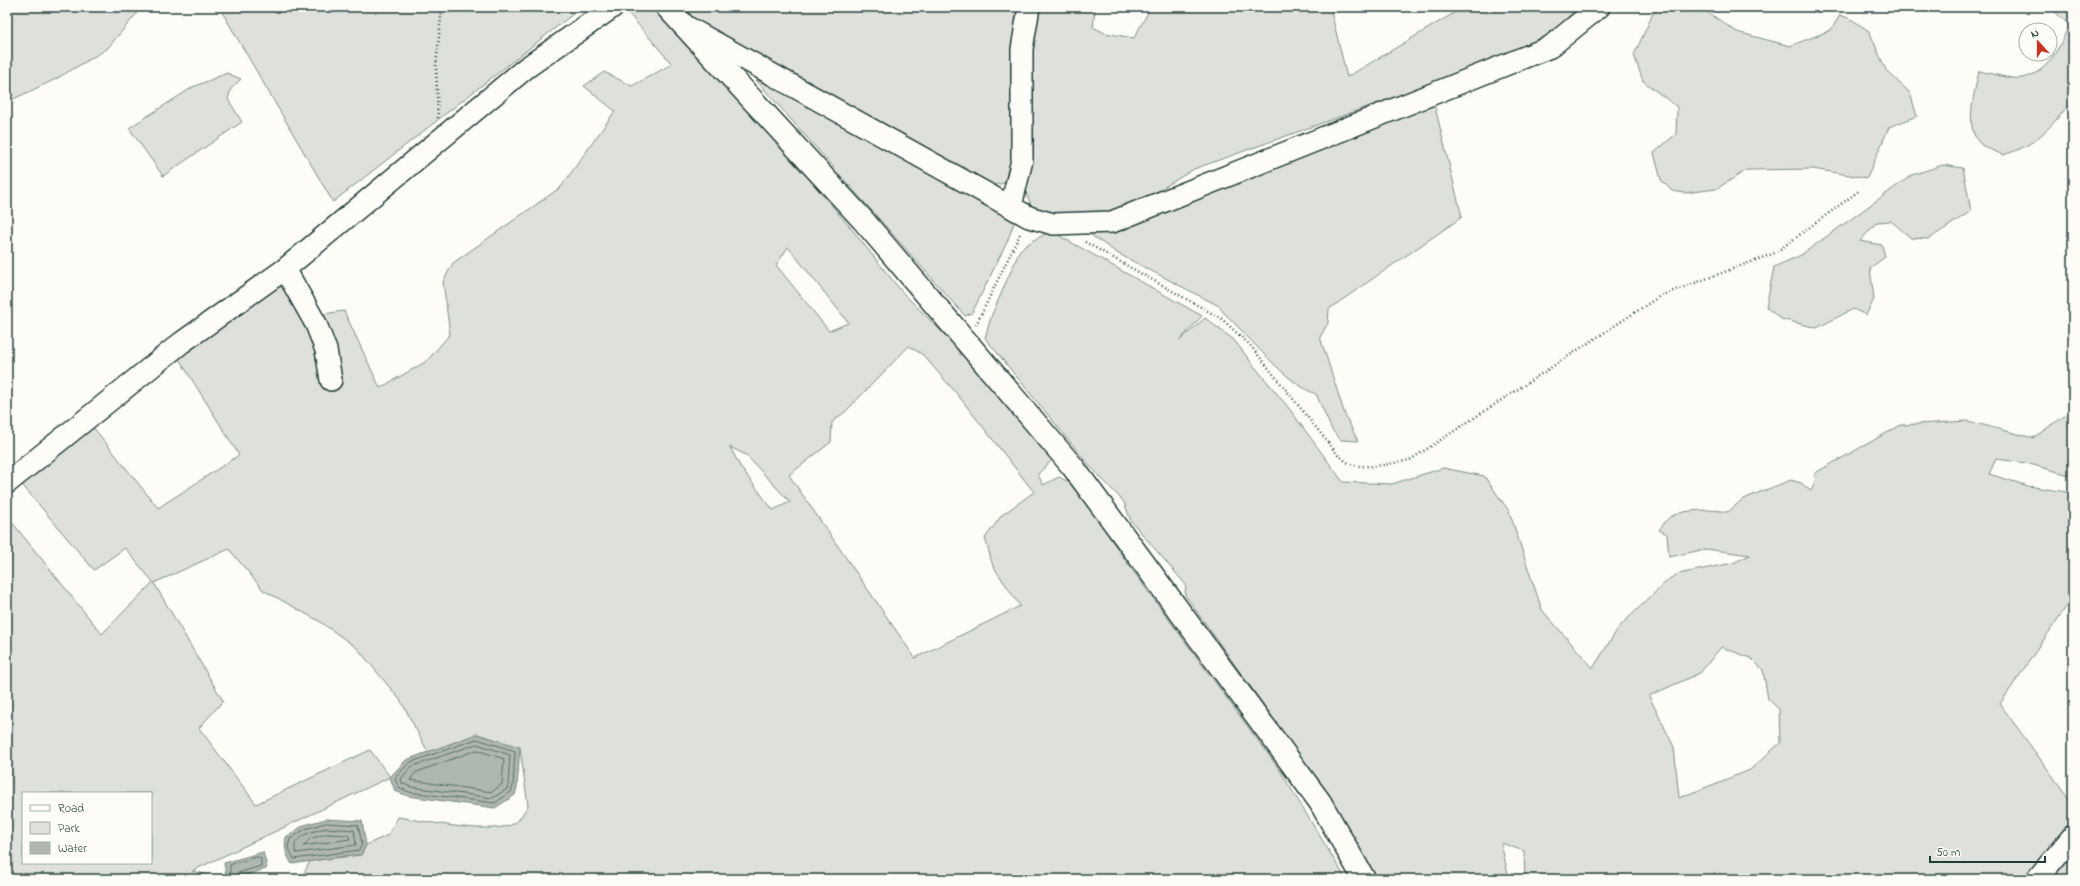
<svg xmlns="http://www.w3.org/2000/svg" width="2080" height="886" font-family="'Indie Flower',sans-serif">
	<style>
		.green { fill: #dde0db; stroke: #7e8e88; fill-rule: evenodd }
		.water { fill: #aeb8b1; stroke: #75877f }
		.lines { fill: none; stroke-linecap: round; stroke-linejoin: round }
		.shore { stroke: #586e66; stroke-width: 1 }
		.minor-casing { stroke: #1f3d34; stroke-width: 24 }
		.major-casing { stroke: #1f3d34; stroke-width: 25 }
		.path { stroke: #1f3d34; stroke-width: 2.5; stroke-dasharray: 1 3; stroke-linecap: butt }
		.minor { stroke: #fdfcf7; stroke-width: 21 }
		.major { stroke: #fdfcf7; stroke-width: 22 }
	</style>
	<rect width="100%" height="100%" fill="#fdfcf7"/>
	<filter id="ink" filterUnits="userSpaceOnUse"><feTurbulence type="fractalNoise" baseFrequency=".025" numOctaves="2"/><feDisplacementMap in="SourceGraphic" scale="8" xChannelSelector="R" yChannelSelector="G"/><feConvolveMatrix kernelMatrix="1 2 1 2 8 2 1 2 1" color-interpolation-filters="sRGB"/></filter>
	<g filter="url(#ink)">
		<path class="green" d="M7 7H142L107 49 56 79 7 102Z
			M219 7H582L333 202Z
			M623 7H651L688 48 715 69 850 227 902 292 953 343 960 354 969 355 1052 460 1038 474 1043 485 1059 477 1074 485 1128 564 1279 769 1346 879H294L303 875 310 861 361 855 366 845 388 835 398 817C424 821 493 836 515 823 520 820 524 811 528 806L520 748 477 734 428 752 401 701 357 648 319 621 263 590 229 549 154 583 223 701 199 728 256 804 370 750 390 777 192 871 226 879H7V516L102 634 153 582 125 548 94 570 19 481 89 422 158 508 239 455 176 354 291 269 316 315 344 311 380 388 427 361 450 334 443 282 453 263 561 187 615 111 584 86 604 72 632 86 672 64ZM788 247 848 322V323L829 331 776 265ZM909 346 923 355 957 394 1034 492 1002 515 985 538 993 566 1020 606 915 658 789 475 831 442 832 422 845 412ZM730 447 746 455 790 502 773 510 741 468ZM23 793H151V863H23Z
			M684 7H1019L1012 153 1006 183 985 186 703 29Z
			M1035 7H1098L1095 10 1093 27 1105 33 1134 38 1151 7H1330L1347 77 1464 7H1579L1537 46 1194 169 1125 211 1105 216 1051 213 1032 207 1026 193 1028 93Z
			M1656 7H1700L1737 32 1790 46 1831 30 1840 15 1851 19 1869 31 1886 70 1910 93 1917 116 1889 127 1867 178 1813 169 1747 170 1716 189 1685 193 1672 191 1661 180 1654 153 1676 134 1677 107 1643 81 1634 55Z
			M2050 7H2073V104L2069 105C2047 130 2037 145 2003 155 1997 152 1989 149 1983 146 1962 131 1975 91 1979 71 1990 73 2012 80 2022 78 2048 74 2060 46 2069 25Z
			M227 73 241 79 231 89 228 99 242 122 163 176 129 128 193 87Z
			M756 80 829 111 1003 213 1014 223 1007 242 972 313 965 316Z
			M1433 99 1462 217 1329 309 1328 323 1320 337 1345 415 1358 441 1341 440 1332 430 1316 394C1285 383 1249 336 1224 313L1219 306 1117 253 1085 231Z
			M1943 165 1963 168 1971 211 1929 239 1911 238 1891 221 1877 222 1860 241 1882 245 1885 257 1870 268 1874 299 1866 315 1853 309 1817 328 1781 319 1766 307 1774 267 1801 255 1912 175Z
			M1051 231 1202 316 1179 341 1205 318 1234 340 1254 366 1288 407 1343 482 1392 484 1443 468 1484 476 1509 511 1542 610 1593 668 1619 627 1669 579 1678 574 1733 563 1750 555 1706 549 1669 557 1667 534 1659 530C1662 526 1667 518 1672 516 1685 509 1713 509 1728 512L1743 499 1791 480 1801 483 1811 491 1814 485 1815 473 1901 425 1968 421 2033 438 2066 415 2073 416V476L2026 463 1996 459 1989 474 2028 486 2073 493V600L2070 601 2000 704 2073 804V820L2023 879H1525L1524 851 1501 843 1509 879H1375L1282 731 1185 595 1186 585 1131 521 1124 502 1088 464 985 338 991 317 1020 250 1032 241ZM1721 647 1751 658 1763 670 1768 699 1779 709 1780 743 1750 770 1679 798 1674 747 1649 696 1700 673Z
			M2073 847V879H2048Z"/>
		<path class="water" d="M477 734 520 747 517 787 515 795 495 808 408 796 395 791 390 777 406 760Z
			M326 819 362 821 366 845 361 855H352L292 864C286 855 284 848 286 837L304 825Z
			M263 852 267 867 266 869 233 879H230L226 875 224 863Z"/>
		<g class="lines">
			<path class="shore" d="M477 739 515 751 513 786 511 792 495 803 409 792 398 787 395 778 409 763Z
				M477 744 510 755 508 786 507 789 493 798 411 787 402 783 401 779 411 767Z
				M477 750 504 759 502 784 492 792 410 780 415 773Z
				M326 823 358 825 362 844 359 850 294 859 288 847 290 839 305 829Z
				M327 828 354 830 356 845 296 853C289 836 314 831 327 828Z
				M327 834 348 835 350 839 303 846 310 839Z
				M258 857 261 859V866L238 873 234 877 230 873V865Z"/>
			<defs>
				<path id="minor" d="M687 27 1029 217 1053 224 1112 222 1550 47 1599 7
					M1011 206 1022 160V49L1029 7
					M285 269 316 324 326 350 331 380
					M7 483 181 343 285 269 526 68 613 7
					M2037 879 2073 836"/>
				<path id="major" d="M667 7 863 220 1073 467 1320 802 1364 879"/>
			</defs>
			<use href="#minor" class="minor-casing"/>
			<use href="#major" class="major-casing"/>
			<path class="path" d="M438 118 436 66 442 7
				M1085 242 1222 319 1250 345 1338 455C1342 458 1346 462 1351 464 1369 470 1391 463 1410 460L1660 296 1775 253 1860 190
				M976 325 1021 232"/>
			<use href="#minor" class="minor"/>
			<use href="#major" class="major"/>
		</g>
	</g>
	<rect width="2080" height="886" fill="none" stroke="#fdfcf7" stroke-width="24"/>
	<rect x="12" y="12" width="2056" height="862" fill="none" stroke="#1f3d34" stroke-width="1.5" filter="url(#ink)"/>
	<rect x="22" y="792" width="130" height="72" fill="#fdfcf7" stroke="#a4b0a9"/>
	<rect x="30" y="805" width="20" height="6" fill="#fdfcf7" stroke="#a4b0a9"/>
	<text x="58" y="812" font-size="12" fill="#1f3d34">Road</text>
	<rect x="30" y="822" width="20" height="12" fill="#dde0db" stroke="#a4b0a9"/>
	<text x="58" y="832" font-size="12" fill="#1f3d34">Park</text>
	<rect x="30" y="842" width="20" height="12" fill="#aeb8b1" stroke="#a4b0a9"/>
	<text x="58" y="852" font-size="12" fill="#1f3d34">Water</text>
	<g transform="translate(2038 42) rotate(339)"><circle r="19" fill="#fdfcf7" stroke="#a4b0a9"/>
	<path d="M0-3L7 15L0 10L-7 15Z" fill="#c8321e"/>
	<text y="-6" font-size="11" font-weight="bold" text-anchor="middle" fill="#1f3d34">N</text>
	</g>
	<path d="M1930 856v6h115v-6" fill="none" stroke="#1f3d34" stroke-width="2"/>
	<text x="1936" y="856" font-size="12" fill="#1f3d34" stroke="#fdfcf7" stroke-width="3" paint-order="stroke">50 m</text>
</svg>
